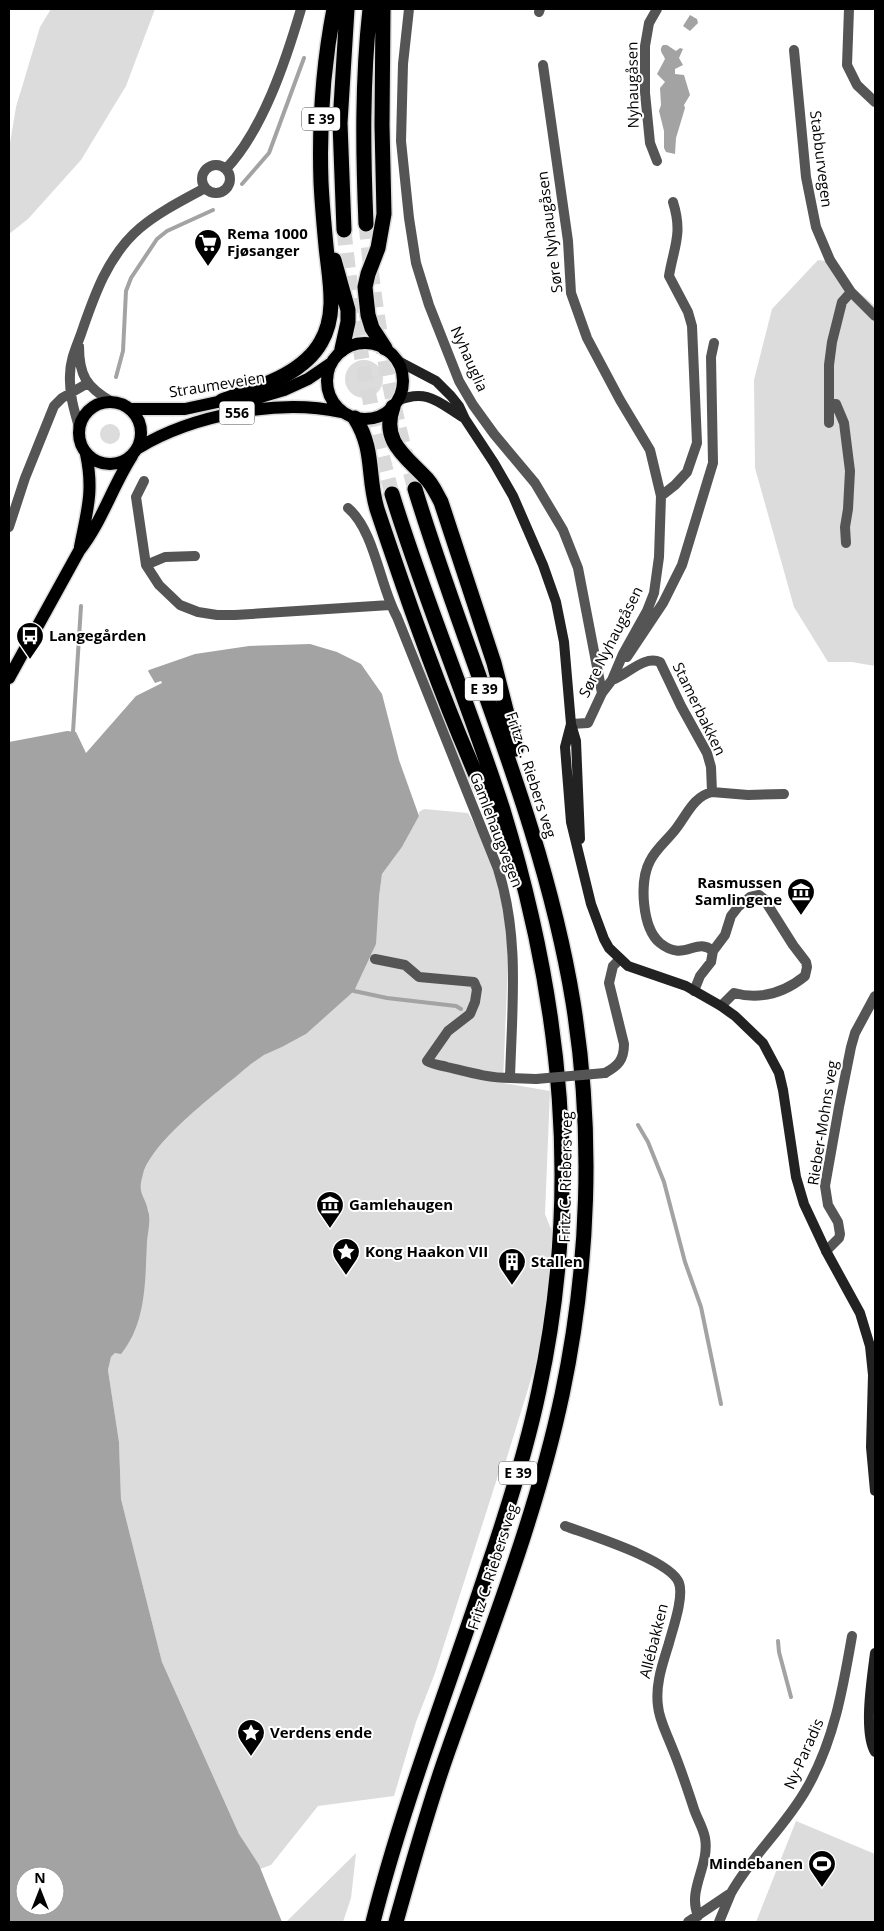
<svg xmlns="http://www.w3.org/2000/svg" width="884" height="1931" font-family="'Open Sans',sans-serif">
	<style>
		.green { fill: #dcdcdc }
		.water { fill: #a3a3a3; fill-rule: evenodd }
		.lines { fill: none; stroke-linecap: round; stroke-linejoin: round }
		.stream { stroke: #a3a3a3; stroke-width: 4 }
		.highway-tunnel { stroke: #d9d9d9; stroke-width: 15; stroke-dasharray: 15 8; stroke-linecap: butt }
		.primary-casing { stroke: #dbdbdb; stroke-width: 15 }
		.highway-casing { stroke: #dbdbdb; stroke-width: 18 }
		.street { stroke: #555; stroke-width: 10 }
		.secondary { stroke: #222; stroke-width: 10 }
		.primary { stroke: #000; stroke-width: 12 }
		.highway { stroke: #000; stroke-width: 15 }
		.street-bridge { stroke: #555; stroke-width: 10 }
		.labels { text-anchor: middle; stroke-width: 4; stroke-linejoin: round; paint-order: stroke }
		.shield { fill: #fff; stroke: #4c4c4c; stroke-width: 1 }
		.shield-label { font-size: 14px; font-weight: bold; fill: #000 }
		.street-label { font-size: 15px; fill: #000; stroke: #fff }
		.poi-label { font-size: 15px; font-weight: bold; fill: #000; stroke: #fff; text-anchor: start }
	</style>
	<rect width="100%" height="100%" fill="#fff"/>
	<path class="green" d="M51 9H155L126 86 81 160 28 219 9 234V149L16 107 40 27Z
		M818 260 833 262 854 288 875 306V666L852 662H828L794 607 755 468 754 380 772 309Z
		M345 379a19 19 0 1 1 38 0a19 19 0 1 1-38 0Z
		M100 434a10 10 0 1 1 20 0a10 10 0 1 1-20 0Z
		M424 809 468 813 492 855 509 938 503 1083 550 1091 545 1214 555 1239 544 1337 504 1467 501 1466 435 1673 416 1722 394 1796 318 1806 271 1865 260 1869 239 1834 162 1662 121 1499 119 1442 108 1370 111 1357 115 1353 149 1211C145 1203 139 1195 140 1186 143 1145 220 1090 251 1064L264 1055 282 1047 306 1034 379 897 382 874 402 847 419 816V812Z
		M796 1821 875 1854V1922H756Z
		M356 1853 351 1898 343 1922H286Z"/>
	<path class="water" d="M690 15 697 19 698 23 690 31 683 26Z
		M663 45H667L676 51 680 48 683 49 679 58 683 65 675 69V74L684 75 690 95 684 105 685 108 676 138 675 154 666 152 664 148V131L659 111 661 105 660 88 665 82 657 74 665 59C663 53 658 51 663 45Z
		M310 644 337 652 361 664 382 694 399 760 419 816 402 847 382 874 379 897 376 944 354 991 306 1034 282 1047 264 1055 251 1064C221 1090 154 1138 143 1174 137 1194 144 1194 148 1210 151 1219 148 1232 147 1241 145 1279 147 1322 121 1354L115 1353 111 1357 108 1370 119 1442 121 1499 162 1662 239 1834 259 1865 282 1922H9V742L67 731 76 732 86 753 136 696 162 683 161 681 155 683 148 671 149 670 195 654 249 646ZM25 1876H55V1906H25Z"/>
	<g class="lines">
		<path class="stream" d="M242 184 269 153 304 58
			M116 377 123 351 126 291 131 278 157 239 167 231 213 210
			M73 732 81 606
			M354 991 387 998 456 1006 461 1009
			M638 1125 648 1142 664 1182 685 1262 701 1307 721 1404
			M778 1641 779 1652 791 1697"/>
		<path class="highway-tunnel" d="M366 224C375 316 390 401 415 489
			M344 230C353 320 369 407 392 494"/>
		<defs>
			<path id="primary" d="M327 381a38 38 0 1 1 76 0a38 38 0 1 1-76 0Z
				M79 433a31 31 0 1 1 62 0a31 31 0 1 1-62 0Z
				M131 409H185L222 401 257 398 284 390 308 379 330 364
				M138 448C193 415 279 398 341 412
				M80 547C87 511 94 491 86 454
				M9 678 79 551C102 522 112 487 132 456"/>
			<path id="highway" d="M383 9 382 125 384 214 378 248 368 274 365 287 368 315 372 328 385 348
				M366 224C363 152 362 81 370 9
				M344 230 340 123 347 9
				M334 260 348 310V322L342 349
				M222 401C255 388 302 376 321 342 338 313 329 278 326 246 324 225 322 203 321 182 319 124 323 66 334 9
				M393 407C381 440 404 455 424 476 432 483 436 493 441 502L494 663 516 749
				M355 418C375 450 367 476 377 509 403 586 429 662 460 737 473 767 484 798 502 826
				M373 1922C403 1804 447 1691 485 1576 506 1515 526 1453 539 1390 582 1192 562 1003 503 810 469 704 425 601 392 494
				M396 1922C412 1865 428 1807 448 1751 489 1634 536 1517 562 1395 589 1267 594 1132 573 1002 544 824 467 660 415 489"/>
		</defs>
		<use href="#primary" class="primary-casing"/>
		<use href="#highway" class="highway-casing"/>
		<path class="street" d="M409 9 403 64 401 141 409 218 416 263 429 305 459 381 473 405 494 434 535 483 563 530 578 568 602 693
			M657 9 649 23 645 46V93L650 143 657 161
			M849 9 847 65 857 85 875 102
			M539 12 540 9
			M794 50 806 177 816 227 830 260 851 292 875 316
			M543 65 568 241 571 293 587 338 620 400 650 450 661 496 659 557 654 593 647 611 623 654 612 680 602 693 588 723 571 724
			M202 179a14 14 0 1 1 28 0a14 14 0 1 1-28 0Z
			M226 169C263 130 286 60 301 9
			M79 346C79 375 86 387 112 402
			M829 404H836L844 423 850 471 848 509 845 527 846 543
			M829 423V365L832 342 842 302 851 292
			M79 427C74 410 69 393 70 375 70 360 76 348 81 334 94 296 108 255 140 228 159 212 183 200 205 188
			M144 481 136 497 146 565 159 585 180 605 198 612 217 615H235L390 605
			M661 496 675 485 687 472 697 443 692 326 688 312 669 276C674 246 683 234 673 202
			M348 508C375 531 380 587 397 617L498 869C520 937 512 1007 510 1078L536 1079
			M9 527 25 478 54 406 62 398 88 383
			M146 565 165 557 195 556
			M627 657 663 603 682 565 713 463 711 357 714 343
			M612 680C627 675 644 655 660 662L681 706 707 753 711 767 712 792C695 796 688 812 678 826 670 838 656 848 650 861 639 881 642 928 660 943 685 963 696 936 713 951L711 962 700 976 694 991
			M712 792 748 795 784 794
			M713 951 725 935 731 916 738 907 750 897 759 895 764 899 793 945 806 962 807 967 805 976C784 993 760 1000 734 993L721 1006
			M375 959 405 965 419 977 474 982 477 989 475 1002 470 1014 448 1031 427 1061C434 1065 440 1065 447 1067 468 1072 488 1078 510 1078
			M605 1073C618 1066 624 1060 624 1044L609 983 613 966 620 959
			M826 1251 839 1238 840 1234 838 1222 828 1205 825 1186 839 1107 851 1047 855 1033 875 996
			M565 1526C589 1535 671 1560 679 1583 684 1597 673 1628 669 1643 663 1663 655 1684 658 1706 659 1719 666 1732 671 1745 680 1766 686 1785 693 1806 696 1817 703 1827 705 1838 710 1866 687 1889 698 1916
			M731 1893C752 1855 786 1826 807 1788 834 1741 843 1688 852 1636
			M688 1922 731 1893 719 1922"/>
		<path class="secondary" d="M398 361 436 381 451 396 459 406 465 419 494 463 513 496 543 565 556 602 564 642 571 724 576 741 580 839
			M397 401C428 388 439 403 464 418
			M571 724 565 747 571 822 591 904 604 939 609 948 628 966 686 986 721 1006 735 1016 763 1043 779 1073 783 1090 796 1177 804 1204 826 1251 860 1313 870 1346 873 1375 871 1447 875 1491
			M875 1653C872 1677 863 1732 875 1752"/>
		<use href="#primary" class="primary"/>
		<use href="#highway" class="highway"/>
		<path class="street-bridge" d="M536 1079 605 1073"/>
	</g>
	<defs>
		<symbol id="supermarket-pin" viewBox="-11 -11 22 30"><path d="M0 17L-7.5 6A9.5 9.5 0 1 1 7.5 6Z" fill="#000" stroke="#fff"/><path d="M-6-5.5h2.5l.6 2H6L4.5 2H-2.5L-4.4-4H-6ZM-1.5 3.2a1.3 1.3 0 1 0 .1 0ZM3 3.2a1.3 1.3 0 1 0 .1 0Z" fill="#fff"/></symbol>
		<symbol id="bus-pin" viewBox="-11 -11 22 30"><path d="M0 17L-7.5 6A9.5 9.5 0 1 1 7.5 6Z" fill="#000" stroke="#fff"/><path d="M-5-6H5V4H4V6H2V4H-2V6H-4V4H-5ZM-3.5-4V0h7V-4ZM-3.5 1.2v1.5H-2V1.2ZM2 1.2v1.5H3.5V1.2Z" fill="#fff"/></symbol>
		<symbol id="museum-pin" viewBox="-11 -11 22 30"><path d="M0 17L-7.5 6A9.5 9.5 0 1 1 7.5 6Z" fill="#000" stroke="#fff"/><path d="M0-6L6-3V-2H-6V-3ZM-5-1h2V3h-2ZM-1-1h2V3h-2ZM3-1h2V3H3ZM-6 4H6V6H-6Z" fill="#fff"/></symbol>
		<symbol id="sight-pin" viewBox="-11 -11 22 30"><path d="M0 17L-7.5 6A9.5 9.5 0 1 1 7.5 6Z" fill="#000" stroke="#fff"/><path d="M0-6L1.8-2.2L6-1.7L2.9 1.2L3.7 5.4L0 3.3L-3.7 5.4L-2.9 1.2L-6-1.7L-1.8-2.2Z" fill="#fff"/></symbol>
		<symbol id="building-pin" viewBox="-11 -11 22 30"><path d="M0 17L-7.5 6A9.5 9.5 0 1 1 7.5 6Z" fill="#000" stroke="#fff"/><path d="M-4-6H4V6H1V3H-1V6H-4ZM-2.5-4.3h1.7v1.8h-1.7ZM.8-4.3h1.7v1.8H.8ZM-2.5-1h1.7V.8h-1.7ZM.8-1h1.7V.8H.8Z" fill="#fff"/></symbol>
		<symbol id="stadium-pin" viewBox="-11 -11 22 30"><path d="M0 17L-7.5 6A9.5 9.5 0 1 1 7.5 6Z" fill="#000" stroke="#fff"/><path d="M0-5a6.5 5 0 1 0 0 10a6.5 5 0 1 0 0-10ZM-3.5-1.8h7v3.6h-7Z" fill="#fff"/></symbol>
	</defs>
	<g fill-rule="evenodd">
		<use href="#supermarket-pin" x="192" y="227" width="32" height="43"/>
		<use href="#bus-pin" x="14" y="620" width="32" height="43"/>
		<use href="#museum-pin" x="785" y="876" width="32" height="43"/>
		<use href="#museum-pin" x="314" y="1189" width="32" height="43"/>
		<use href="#sight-pin" x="330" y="1236" width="32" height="43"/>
		<use href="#building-pin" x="496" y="1246" width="32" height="43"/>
		<use href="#sight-pin" x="235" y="1717" width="32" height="43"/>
		<use href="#stadium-pin" x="806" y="1848" width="32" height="43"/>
	</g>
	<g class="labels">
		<g class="shield">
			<rect x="302" y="107.5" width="38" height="23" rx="4"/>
			<rect x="219.5" y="401.5" width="35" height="23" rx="4"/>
			<rect x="465" y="677.5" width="38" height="23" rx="4"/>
			<rect x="499" y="1461.5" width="38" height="23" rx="4"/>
		</g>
		<g class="shield-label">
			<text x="321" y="124">E 39</text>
			<text x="237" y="418">556</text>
			<text x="484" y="694">E 39</text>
			<text x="518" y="1478">E 39</text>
		</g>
		<g class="street-label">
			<text transform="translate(633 85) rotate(-91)" y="5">Nyhaugåsen</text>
			<text transform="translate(821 159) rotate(83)" y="5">Stabburvegen</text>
			<text transform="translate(550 232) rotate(-97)" y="5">Søre Nyhaugåsen</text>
			<text transform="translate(469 359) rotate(66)" y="5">Nyhauglia</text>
			<text transform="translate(217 385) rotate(-9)" y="5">Straumeveien</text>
			<text transform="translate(611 642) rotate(-63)" y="5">Søre Nyhaugåsen</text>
			<text transform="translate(699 709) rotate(64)" y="5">Stamerbakken</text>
			<text transform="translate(531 775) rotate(72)" y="5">Fritz C. Riebers veg</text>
			<text transform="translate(496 830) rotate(69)" y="5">Gamlehaugvegen</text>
			<text transform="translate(823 1123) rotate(-81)" y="5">Rieber-Mohns veg</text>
			<text transform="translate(566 1177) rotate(-89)" y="5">Fritz C. Riebers veg</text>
			<text transform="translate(493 1567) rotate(-72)" y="5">Fritz C. Riebers veg</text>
			<text transform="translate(654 1641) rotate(-76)" y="5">Allébakken</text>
			<text transform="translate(804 1754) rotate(-66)" y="5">Ny-Paradis</text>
		</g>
		<g class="poi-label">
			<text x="227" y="239">Rema 1000<tspan x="227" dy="17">Fjøsanger</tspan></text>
			<text x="49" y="641">Langegården</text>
			<text x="782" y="888" text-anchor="end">Rasmussen<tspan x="782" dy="17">Samlingene</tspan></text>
			<text x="349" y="1210">Gamlehaugen</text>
			<text x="365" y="1257">Kong Haakon VII</text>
			<text x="531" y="1267">Stallen</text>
			<text x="270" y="1738">Verdens ende</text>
			<text x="803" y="1869" text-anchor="end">Mindebanen</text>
		</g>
	</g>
	<rect width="884" height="1931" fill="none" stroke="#000000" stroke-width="20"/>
	<g transform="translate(40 1891)"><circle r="24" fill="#ffffff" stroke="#999999"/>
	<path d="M0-4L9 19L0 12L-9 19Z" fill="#000000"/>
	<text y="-8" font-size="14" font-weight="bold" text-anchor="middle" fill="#000000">N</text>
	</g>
</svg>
